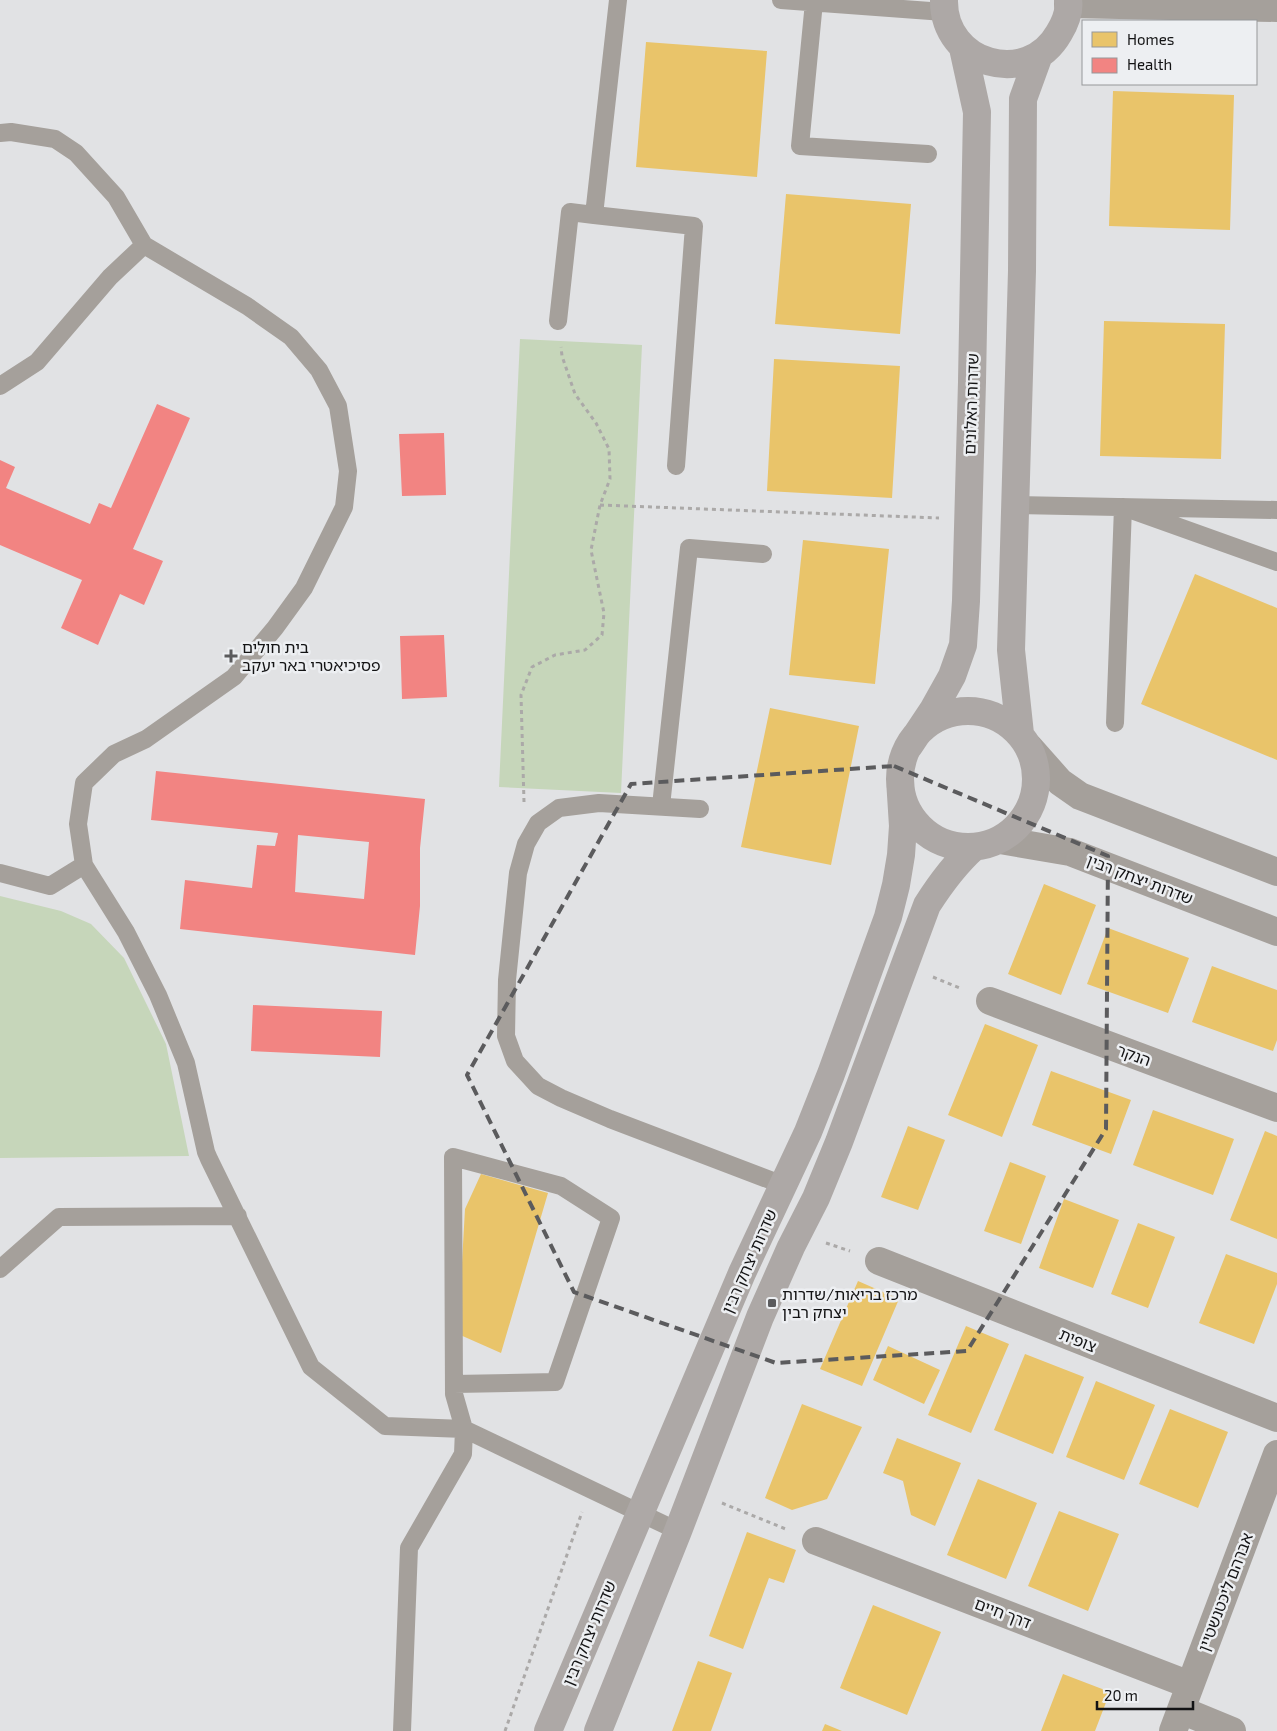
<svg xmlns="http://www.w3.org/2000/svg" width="1277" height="1731" font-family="'Exo 2','Noto Sans Hebrew',sans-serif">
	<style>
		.green { fill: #c6d6ba }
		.homes { fill: #e9c46a }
		.health { fill: #f28482; fill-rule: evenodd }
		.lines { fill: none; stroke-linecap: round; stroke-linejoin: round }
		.path { stroke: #aba9a8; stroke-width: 3; stroke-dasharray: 4 4; stroke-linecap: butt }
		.service { stroke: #a5a09b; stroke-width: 18 }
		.minor { stroke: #a5a09b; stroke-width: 28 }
		.tertiary { stroke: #a5a09b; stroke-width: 28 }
		.secondary { stroke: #ada8a6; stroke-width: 28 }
		.marked { fill: none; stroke: #5b5b5d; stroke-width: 4; stroke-dasharray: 10 6; stroke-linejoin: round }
		.poi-dot { fill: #5b5b5d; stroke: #edeff2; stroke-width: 2 }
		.labels { text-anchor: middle; stroke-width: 5; stroke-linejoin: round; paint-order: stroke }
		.street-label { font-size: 16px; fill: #131314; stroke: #edeff2 }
		.poi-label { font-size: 16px; fill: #131314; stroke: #edeff2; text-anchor: start }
	</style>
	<rect width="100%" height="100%" fill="#e1e2e4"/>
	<path class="green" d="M520 339 642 345 621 793 499 787Z
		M0 896 61 911 91 924 124 958 166 1044 189 1156 0 1158Z"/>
	<path class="homes" d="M646 42 767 51 757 177 636 167Z
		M1113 91 1234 95 1230 230 1109 226Z
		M786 194 911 204 900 334 775 324Z
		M1104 321 1225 324 1221 459 1100 456Z
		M774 359 900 366 892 498 767 491Z
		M803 540 889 549 875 684 789 675Z
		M1195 574 1277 608V760L1141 704Z
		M770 708 859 726 831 865 741 847Z
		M1044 884 1096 905 1061 995 1008 974Z
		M1108 928 1189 958 1168 1013 1087 984Z
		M1212 966 1277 990V1040L1273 1051 1192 1022Z
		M985 1024 1038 1045 1002 1137 948 1115Z
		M1051 1071 1131 1100 1111 1154 1032 1125Z
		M1153 1110 1234 1139 1213 1195 1133 1165Z
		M908 1126 945 1140 918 1210 881 1197Z
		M1265 1131 1277 1136V1239L1230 1220Z
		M1010 1162 1046 1176 1021 1244 984 1231Z
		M481 1174 548 1193 501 1353 458 1334 465 1209Z
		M1064 1199 1119 1220 1093 1288 1039 1268Z
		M1138 1223 1175 1237 1148 1308 1111 1294Z
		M1226 1254 1277 1273V1284L1254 1344 1199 1323Z
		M858 1281 899 1299 862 1386 820 1369Z
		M966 1326 1009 1344 971 1433 928 1415Z
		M888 1346 940 1370 924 1404 873 1380Z
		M1025 1354 1084 1377 1053 1454 994 1430Z
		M1096 1381 1155 1405 1124 1480 1066 1457Z
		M802 1404 862 1427 827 1499 792 1510 765 1498Z
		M1170 1409 1228 1432 1198 1508 1139 1484Z
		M897 1438 961 1463 935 1526 911 1515 903 1481 883 1473Z
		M978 1479 1037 1503 1006 1579 947 1555Z
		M1059 1511 1119 1534 1088 1611 1028 1586Z
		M747 1532 796 1550 784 1583 769 1578 743 1649 709 1636Z
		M873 1605 941 1632 907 1715 840 1688Z
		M698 1661 732 1673 711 1731H672Z
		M1063 1674 1110 1692 1095 1731H1041Z
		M825 1724 842 1731H822Z"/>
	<path class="health" d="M157 404 190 418 133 549 163 561 144 605 120 594 98 645 61 628 82 580 0 545V460L15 467 6 488 90 524 99 503 111 508Z
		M444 433 446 495 402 496 399 434Z
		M444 635 447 697 402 699 400 636Z
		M156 771 425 799 420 848V906L415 955 180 929 185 880 252 888 257 845 275 846 278 833 151 820ZM298 835 369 842 364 899 295 892Z
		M253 1005 382 1011 380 1057 251 1051Z"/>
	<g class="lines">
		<path class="path" d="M600 505 939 518
			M524 802 521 695 532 667 555 655 585 650 602 635 604 613 591 550 600 505 610 479 609 449 596 423 575 394 562 356 561 347
			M933 977 962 989
			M826 1243 850 1251
			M722 1503 788 1530
			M505 1731 582 1512"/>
		<path class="service" d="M618 0 594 215 694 226 676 466
			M781 0 944 12
			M814 2 800 146 928 154
			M0 133 11 132 55 139 76 153 116 197 144 245 247 306 291 337 319 370 338 406 348 471 344 507 304 588 275 628 234 677 146 739 114 754 84 783 78 824 84 865 126 932 158 995 186 1063 206 1152 209 1159 311 1367 385 1426 464 1429 678 1531
			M558 321 570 212 594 215
			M0 386 37 362 110 277 144 245
			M1015 505 1277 510
			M1115 723 1123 507 1277 562
			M661 806 689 548 763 554
			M700 809 599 803 559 808 538 823 526 844 518 873 507 980 506 1036 515 1061 538 1086 561 1098 610 1119 783 1185
			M0 873 50 886 84 865
			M0 1269 59 1217 238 1216
			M402 1731 409 1548 463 1454 464 1429 454 1394V1384L555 1382 611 1218 561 1186 453 1157 454 1394"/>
		<path class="minor" d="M1068 4 1277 8
			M990 1001 1277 1108
			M879 1261 1277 1418
			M816 1541 1190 1685
			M1181 1710 1232 1731
			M1173 1731 1277 1454"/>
		<path class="tertiary" d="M1029 747 1060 782 1080 796 1277 872
			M1000 840 1070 852 1277 932"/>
		<path class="secondary" d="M944 0C943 64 1027 89 1059 33 1065 23 1070 11 1068 0
			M900 779a68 68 0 1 1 136 0a68 68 0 1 1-136 0Z
			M1020 734 1011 650 1022 271 1023 99 1039 55
			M909 746 933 710 952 676 963 645 966 601 972 382 977 112 963 48
			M548 1731 742 1273 808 1132 831 1074 888 917 896 885 901 855 903 826 900 779
			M598 1731 678 1531 760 1317 791 1247 816 1198 839 1142 927 905C941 883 955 864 974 847"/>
	</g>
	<path class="marked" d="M894 766 1108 856 1106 1129 967 1351 776 1363 574 1292 467 1075 631 784Z"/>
	<g class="poi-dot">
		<path d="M228.5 648.5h5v5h5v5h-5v5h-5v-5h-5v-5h5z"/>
		<rect x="767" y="1298" width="10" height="10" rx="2.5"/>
	</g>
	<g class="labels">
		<g class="street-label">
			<text transform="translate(971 404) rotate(-88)" y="6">שדרות האלונים</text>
			<text transform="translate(1140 879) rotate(21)" y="6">שדרות יצחק רבין</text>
			<text transform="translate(1134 1055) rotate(20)" y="6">הנקר</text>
			<text transform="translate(749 1261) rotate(-66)" y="6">שדרות יצחק רבין</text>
			<text transform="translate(1078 1340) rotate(22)" y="6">צופית</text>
			<text transform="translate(1225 1592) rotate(-69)" y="6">אברהם ליכטנשטיין</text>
			<text transform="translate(1003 1613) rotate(21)" y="6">דרך חיים</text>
			<text transform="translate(589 1633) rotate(-67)" y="6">שדרות יצחק רבין</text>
		</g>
		<g class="poi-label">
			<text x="242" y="653">בית חולים<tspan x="242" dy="18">פסיכיאטרי באר יעקב</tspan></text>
			<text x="782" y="1300">מרכז בריאות/שדרות<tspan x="782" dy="18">יצחק רבין</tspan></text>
		</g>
	</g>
	<rect x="1082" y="20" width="175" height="65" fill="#edeff2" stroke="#969799"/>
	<rect x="1092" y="32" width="25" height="15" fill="#e9c46a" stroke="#969799"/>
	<text x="1127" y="45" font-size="15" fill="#131314">Homes</text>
	<rect x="1092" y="58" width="25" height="15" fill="#f28482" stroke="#969799"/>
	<text x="1127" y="70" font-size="15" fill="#131314">Health</text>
	<path d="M1097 1701v8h96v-8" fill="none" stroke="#131314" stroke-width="2.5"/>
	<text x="1104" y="1701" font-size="15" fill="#131314" stroke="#edeff2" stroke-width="4" paint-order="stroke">20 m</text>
</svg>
